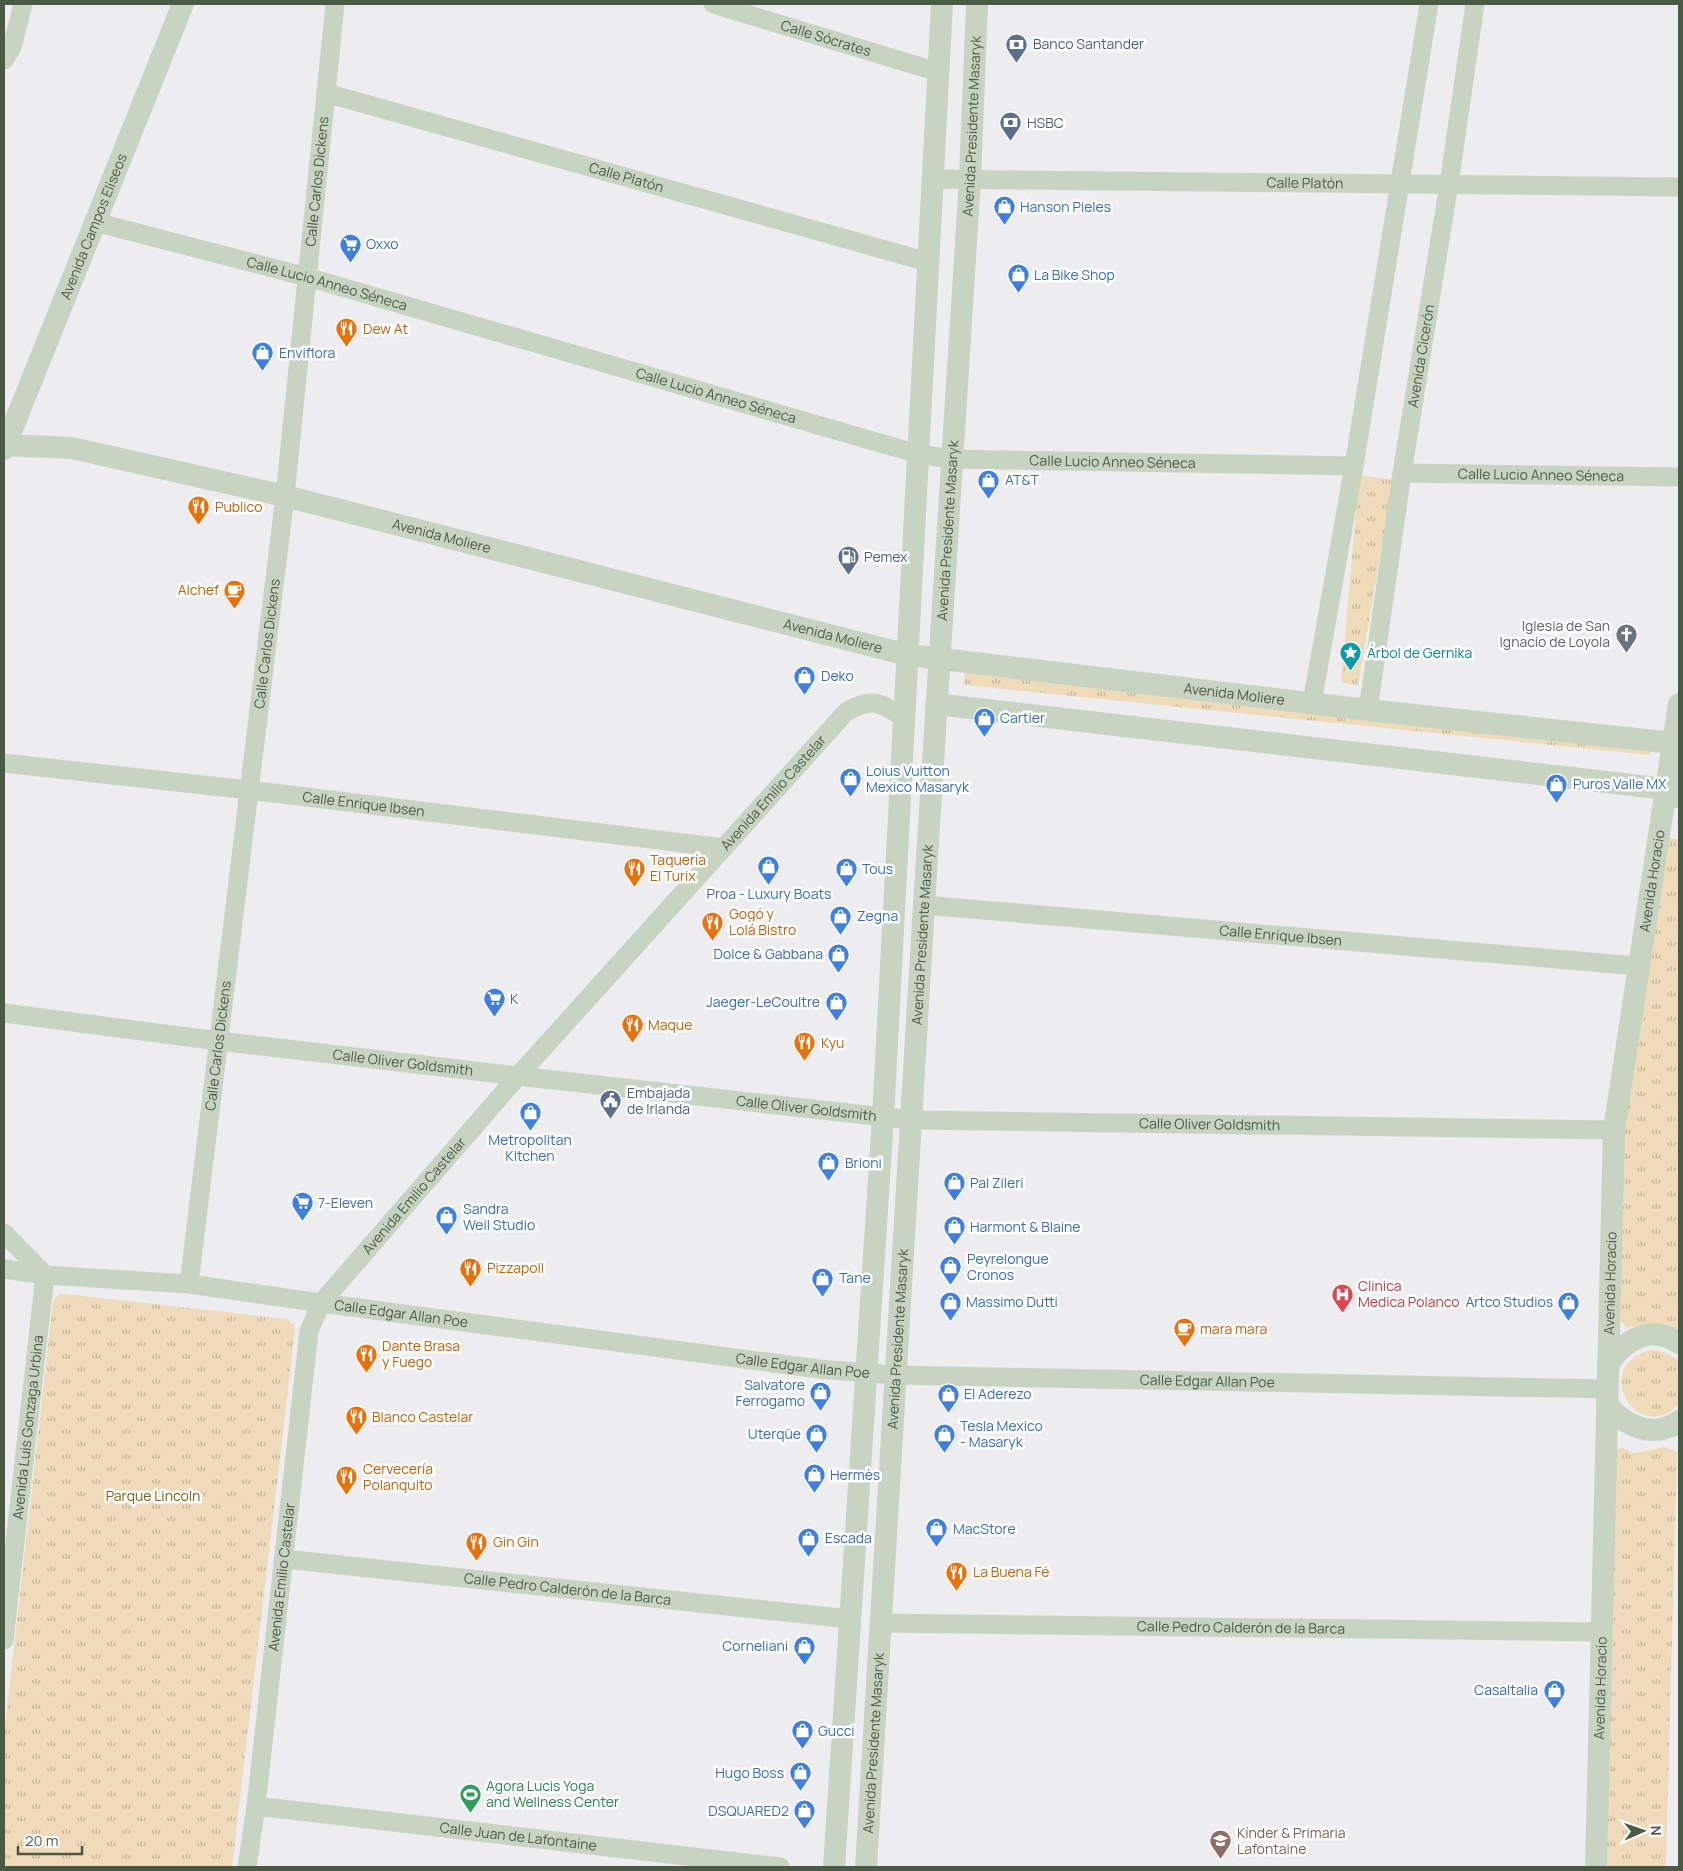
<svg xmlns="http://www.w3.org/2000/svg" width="1683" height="1871" font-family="Manrope,sans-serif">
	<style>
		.grass { fill: url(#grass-tufts) }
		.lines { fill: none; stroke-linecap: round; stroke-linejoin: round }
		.minor { stroke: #c8d4c2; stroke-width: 19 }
		.tertiary { stroke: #c8d4c2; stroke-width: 22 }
		.labels { text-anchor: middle; stroke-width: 5; stroke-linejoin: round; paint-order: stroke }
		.street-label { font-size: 14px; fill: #4b5a45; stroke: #fff }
		.service-label { font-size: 14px; fill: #4e5e75; stroke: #fff; text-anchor: start }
		.shop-label { font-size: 14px; fill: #366cbe; stroke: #fff; text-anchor: start }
		.food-label { font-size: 14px; fill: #c56008; stroke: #fff; text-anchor: start }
		.worship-label { font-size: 14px; fill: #5b616d; stroke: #fff; text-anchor: end }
		.culture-label { font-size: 14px; fill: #0d838f; stroke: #fff; text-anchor: start }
		.health-label { font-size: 14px; fill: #be3a42; stroke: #fff; text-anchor: start }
		.park-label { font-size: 14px; fill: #7b6115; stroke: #fff }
		.leisure-label { font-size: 14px; fill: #27864d; stroke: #fff; text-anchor: start }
		.education-label { font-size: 14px; fill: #785e54; stroke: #fff; text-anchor: start }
	</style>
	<defs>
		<pattern id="grass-tufts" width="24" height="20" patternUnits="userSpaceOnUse" patternTransform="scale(1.25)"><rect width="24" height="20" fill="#efdbb9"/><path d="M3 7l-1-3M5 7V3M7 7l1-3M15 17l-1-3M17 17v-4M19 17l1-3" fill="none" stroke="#c4b598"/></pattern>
	</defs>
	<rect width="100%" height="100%" fill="#edecef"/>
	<path class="grass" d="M1359 475 1393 480 1358 686 1341 682Z
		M966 666 1651 737 1650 755 964 685Z
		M1665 836 1679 840V1328L1670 1330 1656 1327H1626L1619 1319 1620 1140Z
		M60 1294H65L286 1319 294 1325 295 1330 232 1867H4V1735L53 1302 55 1298Z
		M1651 1350C1663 1351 1670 1354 1679 1361V1404C1639 1447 1588 1366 1651 1350Z
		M1665 1447 1677 1452 1666 1867H1600L1613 1450 1622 1448 1634 1453Z"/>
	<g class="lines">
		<g class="minor">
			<path id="s1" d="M713 4 938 72"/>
			<path d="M4 60 12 47 23 4"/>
			<path id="s2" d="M326 93 928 262"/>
			<path id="s3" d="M933 179 1679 187"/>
			<path id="s4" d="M95 222 307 277 918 454 951 459 1354 466"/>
			<path id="s5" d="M1402 473 1679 477"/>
			<path d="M1312 703 1354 466 1429 4"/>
			<path id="s6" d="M1368 710 1402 473 1449 184 1475 4"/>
			<path id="s7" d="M4 763 249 790 724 848"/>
			<path id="s8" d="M924 905 1638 966"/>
			<path id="s9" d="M4 1013 219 1041 518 1076 911 1120 1614 1130"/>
			<path d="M4 1233 45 1275"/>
			<path id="s10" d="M4 1269 45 1275 189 1284 321 1303 819 1369 895 1375 1608 1389"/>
			<path id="s11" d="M189 1284 285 496 335 4"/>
			<path id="s12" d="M284 1559 850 1619"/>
			<path id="s13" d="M881 1623 1602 1632"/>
			<path id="s14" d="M4 1640 45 1275"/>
			<path id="s15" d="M256 1806 780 1867"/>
			<path id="s16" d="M247 1867 256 1806 309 1331 321 1303 518 1076 846 712C872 696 882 703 905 719"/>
		</g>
		<g class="tertiary">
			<path id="s17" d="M4 445 72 448 285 496 908 655 1368 710 1673 743 1679 741"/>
			<path id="s18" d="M4 449 183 4"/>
			<path d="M936 704 1666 789 1678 797"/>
			<path d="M1608 1365C1624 1339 1652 1324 1679 1343"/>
			<path d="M1607 1404C1624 1426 1654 1440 1679 1421"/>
			<path d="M834 1867 883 1118 942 4"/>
			<path id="s19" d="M866 1867 924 905 970 179 977 4"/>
			<path id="s20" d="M1596 1867 1614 1130 1679 704"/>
		</g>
	</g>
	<defs>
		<symbol id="bank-pin" viewBox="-11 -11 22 30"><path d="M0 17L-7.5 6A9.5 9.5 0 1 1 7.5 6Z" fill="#5c6f8a" stroke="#fff"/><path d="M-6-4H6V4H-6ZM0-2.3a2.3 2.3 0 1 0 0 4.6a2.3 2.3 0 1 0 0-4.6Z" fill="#fff"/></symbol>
		<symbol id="shop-pin" viewBox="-11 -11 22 30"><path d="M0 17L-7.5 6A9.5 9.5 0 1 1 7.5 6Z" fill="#3f7fe0" stroke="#fff"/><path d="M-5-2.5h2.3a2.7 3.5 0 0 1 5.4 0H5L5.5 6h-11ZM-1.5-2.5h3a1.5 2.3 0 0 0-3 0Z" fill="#fff"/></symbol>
		<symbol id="supermarket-pin" viewBox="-11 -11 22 30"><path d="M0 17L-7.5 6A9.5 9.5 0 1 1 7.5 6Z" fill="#3f7fe0" stroke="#fff"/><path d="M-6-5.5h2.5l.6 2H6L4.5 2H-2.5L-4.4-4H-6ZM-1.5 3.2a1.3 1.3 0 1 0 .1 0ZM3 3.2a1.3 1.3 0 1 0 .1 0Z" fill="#fff"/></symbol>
		<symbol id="restaurant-pin" viewBox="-11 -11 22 30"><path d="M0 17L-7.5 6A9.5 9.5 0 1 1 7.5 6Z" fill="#e8710a" stroke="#fff"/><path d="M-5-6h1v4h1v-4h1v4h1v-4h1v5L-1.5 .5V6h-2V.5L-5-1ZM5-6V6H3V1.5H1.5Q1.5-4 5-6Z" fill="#fff"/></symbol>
		<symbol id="fuel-pin" viewBox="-11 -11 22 30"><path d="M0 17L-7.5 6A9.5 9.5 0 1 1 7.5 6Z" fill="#5c6f8a" stroke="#fff"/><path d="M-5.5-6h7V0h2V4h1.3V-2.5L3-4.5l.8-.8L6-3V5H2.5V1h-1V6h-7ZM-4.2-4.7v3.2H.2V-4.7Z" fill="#fff"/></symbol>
		<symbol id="cafe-pin" viewBox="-11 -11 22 30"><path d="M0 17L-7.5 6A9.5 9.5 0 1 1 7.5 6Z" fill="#e8710a" stroke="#fff"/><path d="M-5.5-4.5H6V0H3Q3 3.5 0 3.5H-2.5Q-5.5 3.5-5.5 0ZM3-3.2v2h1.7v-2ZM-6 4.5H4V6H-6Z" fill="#fff"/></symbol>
		<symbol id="church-pin" viewBox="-11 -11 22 30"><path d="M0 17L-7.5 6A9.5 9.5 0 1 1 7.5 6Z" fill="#6b7280" stroke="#fff"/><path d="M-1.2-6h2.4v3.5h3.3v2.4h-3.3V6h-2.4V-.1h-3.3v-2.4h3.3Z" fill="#fff"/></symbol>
		<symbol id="sight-pin" viewBox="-11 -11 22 30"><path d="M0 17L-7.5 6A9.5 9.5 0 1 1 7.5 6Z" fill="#0f9aa8" stroke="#fff"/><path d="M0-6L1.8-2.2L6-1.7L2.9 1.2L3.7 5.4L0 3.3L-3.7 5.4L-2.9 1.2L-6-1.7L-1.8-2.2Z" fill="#fff"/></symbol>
		<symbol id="civic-pin" viewBox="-11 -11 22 30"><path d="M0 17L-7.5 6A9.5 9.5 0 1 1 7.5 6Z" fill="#5c6f8a" stroke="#fff"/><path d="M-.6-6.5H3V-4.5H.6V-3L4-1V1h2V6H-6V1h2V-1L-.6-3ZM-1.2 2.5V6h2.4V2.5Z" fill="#fff"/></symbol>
		<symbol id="hospital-pin" viewBox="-11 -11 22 30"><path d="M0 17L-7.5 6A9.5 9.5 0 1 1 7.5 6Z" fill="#e0444e" stroke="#fff"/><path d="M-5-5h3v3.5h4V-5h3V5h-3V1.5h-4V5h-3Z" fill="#fff"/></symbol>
		<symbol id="stadium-pin" viewBox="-11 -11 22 30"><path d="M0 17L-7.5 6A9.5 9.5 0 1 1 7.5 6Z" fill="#2e9e5b" stroke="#fff"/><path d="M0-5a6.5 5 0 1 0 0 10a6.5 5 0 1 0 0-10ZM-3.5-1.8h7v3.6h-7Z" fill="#fff"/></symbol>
		<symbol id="school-pin" viewBox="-11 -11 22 30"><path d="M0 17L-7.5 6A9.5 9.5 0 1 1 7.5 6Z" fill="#8d6e63" stroke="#fff"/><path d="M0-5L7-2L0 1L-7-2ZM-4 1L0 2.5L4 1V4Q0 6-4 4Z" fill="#fff"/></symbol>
	</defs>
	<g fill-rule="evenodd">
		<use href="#bank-pin" x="1004" y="32" width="25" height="34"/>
		<use href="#bank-pin" x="998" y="110" width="25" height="34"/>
		<use href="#shop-pin" x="992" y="194" width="25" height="34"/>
		<use href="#supermarket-pin" x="338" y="232" width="25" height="34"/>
		<use href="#shop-pin" x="1006" y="262" width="25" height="34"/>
		<use href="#restaurant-pin" x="334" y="316" width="25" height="34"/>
		<use href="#shop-pin" x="250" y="340" width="25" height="34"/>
		<use href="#shop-pin" x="976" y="468" width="25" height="34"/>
		<use href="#restaurant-pin" x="186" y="494" width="25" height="34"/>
		<use href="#fuel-pin" x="836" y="544" width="25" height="34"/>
		<use href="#cafe-pin" x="222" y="578" width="25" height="34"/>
		<use href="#church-pin" x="1614" y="622" width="25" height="34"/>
		<use href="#sight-pin" x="1338" y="640" width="25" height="34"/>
		<use href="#shop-pin" x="792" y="664" width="25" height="34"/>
		<use href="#shop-pin" x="972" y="706" width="25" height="34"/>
		<use href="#shop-pin" x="838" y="766" width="25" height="34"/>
		<use href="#shop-pin" x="1544" y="772" width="25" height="34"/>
		<use href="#shop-pin" x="756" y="854" width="25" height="34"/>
		<use href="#restaurant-pin" x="622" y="856" width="25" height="34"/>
		<use href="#shop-pin" x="834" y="856" width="25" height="34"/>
		<use href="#shop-pin" x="828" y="904" width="25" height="34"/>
		<use href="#restaurant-pin" x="700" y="910" width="25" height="34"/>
		<use href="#shop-pin" x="826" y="942" width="25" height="34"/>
		<use href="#supermarket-pin" x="482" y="986" width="25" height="34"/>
		<use href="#shop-pin" x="824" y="990" width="25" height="34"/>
		<use href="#restaurant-pin" x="620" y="1012" width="25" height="34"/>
		<use href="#restaurant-pin" x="792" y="1030" width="25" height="34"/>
		<use href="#civic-pin" x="598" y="1088" width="25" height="34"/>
		<use href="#shop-pin" x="518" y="1100" width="25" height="34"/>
		<use href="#shop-pin" x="816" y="1150" width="25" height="34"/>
		<use href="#shop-pin" x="942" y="1170" width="25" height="34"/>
		<use href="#supermarket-pin" x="290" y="1190" width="25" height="34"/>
		<use href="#shop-pin" x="434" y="1204" width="25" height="34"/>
		<use href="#shop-pin" x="942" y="1214" width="25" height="34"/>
		<use href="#shop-pin" x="938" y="1254" width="25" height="34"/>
		<use href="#restaurant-pin" x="458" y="1256" width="25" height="34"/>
		<use href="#shop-pin" x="810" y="1266" width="25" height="34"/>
		<use href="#hospital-pin" x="1330" y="1282" width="25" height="34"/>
		<use href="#shop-pin" x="938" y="1290" width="25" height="34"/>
		<use href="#shop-pin" x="1556" y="1290" width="25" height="34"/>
		<use href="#cafe-pin" x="1172" y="1316" width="25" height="34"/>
		<use href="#restaurant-pin" x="354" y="1342" width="25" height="34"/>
		<use href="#shop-pin" x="808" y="1380" width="25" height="34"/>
		<use href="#shop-pin" x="936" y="1382" width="25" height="34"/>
		<use href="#restaurant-pin" x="344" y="1404" width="25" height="34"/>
		<use href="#shop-pin" x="804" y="1422" width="25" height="34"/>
		<use href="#shop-pin" x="932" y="1422" width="25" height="34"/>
		<use href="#shop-pin" x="802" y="1462" width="25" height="34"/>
		<use href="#restaurant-pin" x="334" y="1464" width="25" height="34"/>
		<use href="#shop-pin" x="924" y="1516" width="25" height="34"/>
		<use href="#shop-pin" x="796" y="1526" width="25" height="34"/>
		<use href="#restaurant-pin" x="464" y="1530" width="25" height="34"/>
		<use href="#restaurant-pin" x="944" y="1560" width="25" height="34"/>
		<use href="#shop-pin" x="792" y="1634" width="25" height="34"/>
		<use href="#shop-pin" x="1542" y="1678" width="25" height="34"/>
		<use href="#shop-pin" x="790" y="1718" width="25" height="34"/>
		<use href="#shop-pin" x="788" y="1760" width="25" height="34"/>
		<use href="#stadium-pin" x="458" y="1782" width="25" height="34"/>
		<use href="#shop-pin" x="792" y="1798" width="25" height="34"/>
		<use href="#school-pin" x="1208" y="1828" width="25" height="34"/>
	</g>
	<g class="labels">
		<g class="street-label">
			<text dy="5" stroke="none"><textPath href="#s1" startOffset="118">Calle Sócrates</textPath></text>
			<text dy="5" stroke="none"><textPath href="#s19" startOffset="1744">Avenida Presidente Masaryk</textPath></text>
			<text dy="5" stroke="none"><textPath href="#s2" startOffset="312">Calle Platón</textPath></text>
			<text dy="5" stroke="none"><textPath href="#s11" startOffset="1110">Calle Carlos Dickens</textPath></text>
			<text dy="5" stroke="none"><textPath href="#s3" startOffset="372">Calle Platón</textPath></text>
			<text dy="5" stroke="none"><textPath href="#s18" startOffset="240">Avenida Campos Elíseos</textPath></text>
			<text dy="5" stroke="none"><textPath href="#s4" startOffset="240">Calle Lucio Anneo Séneca</textPath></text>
			<text dy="5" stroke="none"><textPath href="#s6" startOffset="358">Avenida Cicerón</textPath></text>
			<text dy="5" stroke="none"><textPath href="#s4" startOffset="645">Calle Lucio Anneo Séneca</textPath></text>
			<text dy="5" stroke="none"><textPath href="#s4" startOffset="1050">Calle Lucio Anneo Séneca</textPath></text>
			<text dy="5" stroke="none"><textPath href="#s5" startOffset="139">Calle Lucio Anneo Séneca</textPath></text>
			<text dy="5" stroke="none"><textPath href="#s19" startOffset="1339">Avenida Presidente Masaryk</textPath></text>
			<text dy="5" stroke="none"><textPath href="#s17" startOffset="448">Avenida Moliere</textPath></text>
			<text dy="5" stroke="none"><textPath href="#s17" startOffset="852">Avenida Moliere</textPath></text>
			<text dy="5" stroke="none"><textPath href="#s11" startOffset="645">Calle Carlos Dickens</textPath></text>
			<text dy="5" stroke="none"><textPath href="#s17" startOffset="1258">Avenida Moliere</textPath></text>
			<text dy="5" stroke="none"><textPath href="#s16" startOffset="1252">Avenida Emilio Castelar</textPath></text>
			<text dy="5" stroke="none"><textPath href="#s7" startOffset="362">Calle Enrique Ibsen</textPath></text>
			<text dy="5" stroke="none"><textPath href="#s20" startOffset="989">Avenida Horacio</textPath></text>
			<text dy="5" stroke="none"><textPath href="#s19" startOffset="934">Avenida Presidente Masaryk</textPath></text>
			<text dy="5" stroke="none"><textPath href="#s8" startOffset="358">Calle Enrique Ibsen</textPath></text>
			<text dy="5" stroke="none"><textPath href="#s11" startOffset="240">Calle Carlos Dickens</textPath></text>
			<text dy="5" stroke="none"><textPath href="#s9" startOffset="402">Calle Oliver Goldsmith</textPath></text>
			<text dy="5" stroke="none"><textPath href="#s9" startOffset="808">Calle Oliver Goldsmith</textPath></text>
			<text dy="5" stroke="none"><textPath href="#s9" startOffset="1212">Calle Oliver Goldsmith</textPath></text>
			<text dy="5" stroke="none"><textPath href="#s16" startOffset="712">Avenida Emilio Castelar</textPath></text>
			<text dy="5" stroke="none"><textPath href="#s20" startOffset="584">Avenida Horacio</textPath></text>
			<text dy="5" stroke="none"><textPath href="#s10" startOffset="400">Calle Edgar Allan Poe</textPath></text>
			<text dy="5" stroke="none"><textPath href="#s19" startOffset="529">Avenida Presidente Masaryk</textPath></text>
			<text dy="5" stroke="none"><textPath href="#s10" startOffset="805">Calle Edgar Allan Poe</textPath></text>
			<text dy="5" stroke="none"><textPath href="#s10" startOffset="1210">Calle Edgar Allan Poe</textPath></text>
			<text dy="5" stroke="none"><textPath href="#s14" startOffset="214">Avenida Luis Gonzaga Urbina</textPath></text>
			<text dy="5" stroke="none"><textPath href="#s16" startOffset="292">Avenida Emilio Castelar</textPath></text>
			<text dy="5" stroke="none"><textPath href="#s12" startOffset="285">Calle Pedro Calderón de la Barca</textPath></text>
			<text dy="5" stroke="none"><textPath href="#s13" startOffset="360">Calle Pedro Calderón de la Barca</textPath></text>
			<text dy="5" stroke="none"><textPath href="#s20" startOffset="179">Avenida Horacio</textPath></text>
			<text dy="5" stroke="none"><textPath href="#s19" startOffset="124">Avenida Presidente Masaryk</textPath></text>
			<text dy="5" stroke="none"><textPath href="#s15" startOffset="264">Calle Juan de Lafontaine</textPath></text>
		</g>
		<g class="service-label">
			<text x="1033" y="49">Banco Santander</text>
			<text x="1027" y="128">HSBC</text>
			<text x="864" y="562">Pemex</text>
			<text x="627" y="1098">Embajada<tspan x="627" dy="16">de Irlanda</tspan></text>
		</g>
		<g class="shop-label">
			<text x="1020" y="212">Hanson Pieles</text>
			<text x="366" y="249">Oxxo</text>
			<text x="1034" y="280">La Bike Shop</text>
			<text x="279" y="358">Enviflora</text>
			<text x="1005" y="485">AT&amp;T</text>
			<text x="821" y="681">Deko</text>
			<text x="1000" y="723">Cartier</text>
			<text x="866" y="776">Loius Vuitton<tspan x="866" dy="16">Mexico Masaryk</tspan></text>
			<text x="1573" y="789">Puros Valle MX</text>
			<text x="862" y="874">Tous</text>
			<text x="769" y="899" text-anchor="middle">Proa - Luxury Boats</text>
			<text x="857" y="921">Zegna</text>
			<text x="823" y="959" text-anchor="end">Dolce &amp; Gabbana</text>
			<text x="510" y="1004">K</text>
			<text x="820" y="1007" text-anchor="end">Jaeger-LeCoultre</text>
			<text x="530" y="1145" text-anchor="middle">Metropolitan<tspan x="530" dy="16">Kitchen</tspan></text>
			<text x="845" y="1168">Brioni</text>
			<text x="970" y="1188">Pal Zileri</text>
			<text x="318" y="1208">7-Eleven</text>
			<text x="463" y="1214">Sandra<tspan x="463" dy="16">Weil Studio</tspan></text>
			<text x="970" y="1232">Harmont &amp; Blaine</text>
			<text x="967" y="1264">Peyrelongue<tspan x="967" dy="16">Cronos</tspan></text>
			<text x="839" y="1283">Tane</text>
			<text x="966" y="1307">Massimo Dutti</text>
			<text x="1553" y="1307" text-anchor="end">Artco Studios</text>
			<text x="805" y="1390" text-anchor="end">Salvatore<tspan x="805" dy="16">Ferrogamo</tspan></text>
			<text x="964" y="1399">El Aderezo</text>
			<text x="960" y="1431">Tesla Mexico<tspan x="960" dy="16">- Masaryk</tspan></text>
			<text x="801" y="1439" text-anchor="end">Uterqüe</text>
			<text x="830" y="1480">Hermès</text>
			<text x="953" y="1534">MacStore</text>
			<text x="825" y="1543">Escada</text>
			<text x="788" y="1651" text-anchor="end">Corneliani</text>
			<text x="1538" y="1695" text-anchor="end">CasaItalia</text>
			<text x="818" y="1736">Gucci</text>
			<text x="784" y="1778" text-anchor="end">Hugo Boss</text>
			<text x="789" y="1816" text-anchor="end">DSQUARED2</text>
		</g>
		<g class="food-label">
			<text x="363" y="334">Dew At</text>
			<text x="215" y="512">Publico</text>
			<text x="219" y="595" text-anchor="end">Alchef</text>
			<text x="650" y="865">Taquería<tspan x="650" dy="16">El Turix</tspan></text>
			<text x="729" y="919">Gogó y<tspan x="729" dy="16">Lolá Bistro</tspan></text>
			<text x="648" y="1030">Maque</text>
			<text x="821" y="1048">Kyu</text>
			<text x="487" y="1273">Pizzapoll</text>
			<text x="1200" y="1334">mara mara</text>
			<text x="382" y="1351">Dante Brasa<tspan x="382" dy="16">y Fuego</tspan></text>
			<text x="372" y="1422">Blanco Castelar</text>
			<text x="363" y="1474">Cervecería<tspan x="363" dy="16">Polanquito</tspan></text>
			<text x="493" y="1547">Gin Gin</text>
			<text x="973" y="1577">La Buena Fé</text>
		</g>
		<g class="worship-label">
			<text x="1610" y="631">Iglesia de San<tspan x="1610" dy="16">Ignacio de Loyola</tspan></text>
		</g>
		<g class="culture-label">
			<text x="1367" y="658">Árbol de Gernika</text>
		</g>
		<g class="health-label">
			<text x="1358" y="1291">Clinica<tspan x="1358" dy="16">Medica Polanco</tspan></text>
		</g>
		<g class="park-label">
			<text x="153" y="1501">Parque Lincoln</text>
		</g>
		<g class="leisure-label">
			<text x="486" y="1791">Agora Lucis Yoga<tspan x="486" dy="16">and Wellness Center</tspan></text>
		</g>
		<g class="education-label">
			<text x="1237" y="1838">Kínder &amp; Primaria<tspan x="1237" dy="16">Lafontaine</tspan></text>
		</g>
	</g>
	<rect width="1683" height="1871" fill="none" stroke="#4b5a45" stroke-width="10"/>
	<g transform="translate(1643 1831) rotate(88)" stroke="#ffffff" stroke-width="4" paint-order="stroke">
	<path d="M0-4L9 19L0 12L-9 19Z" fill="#4b5a45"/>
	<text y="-8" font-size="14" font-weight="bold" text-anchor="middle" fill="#4b5a45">N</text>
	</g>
	<path d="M18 1846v8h64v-8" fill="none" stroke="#4b5a45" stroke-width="2.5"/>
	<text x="25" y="1846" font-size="15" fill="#4b5a45" stroke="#ffffff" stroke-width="4" paint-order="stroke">20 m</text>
</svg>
